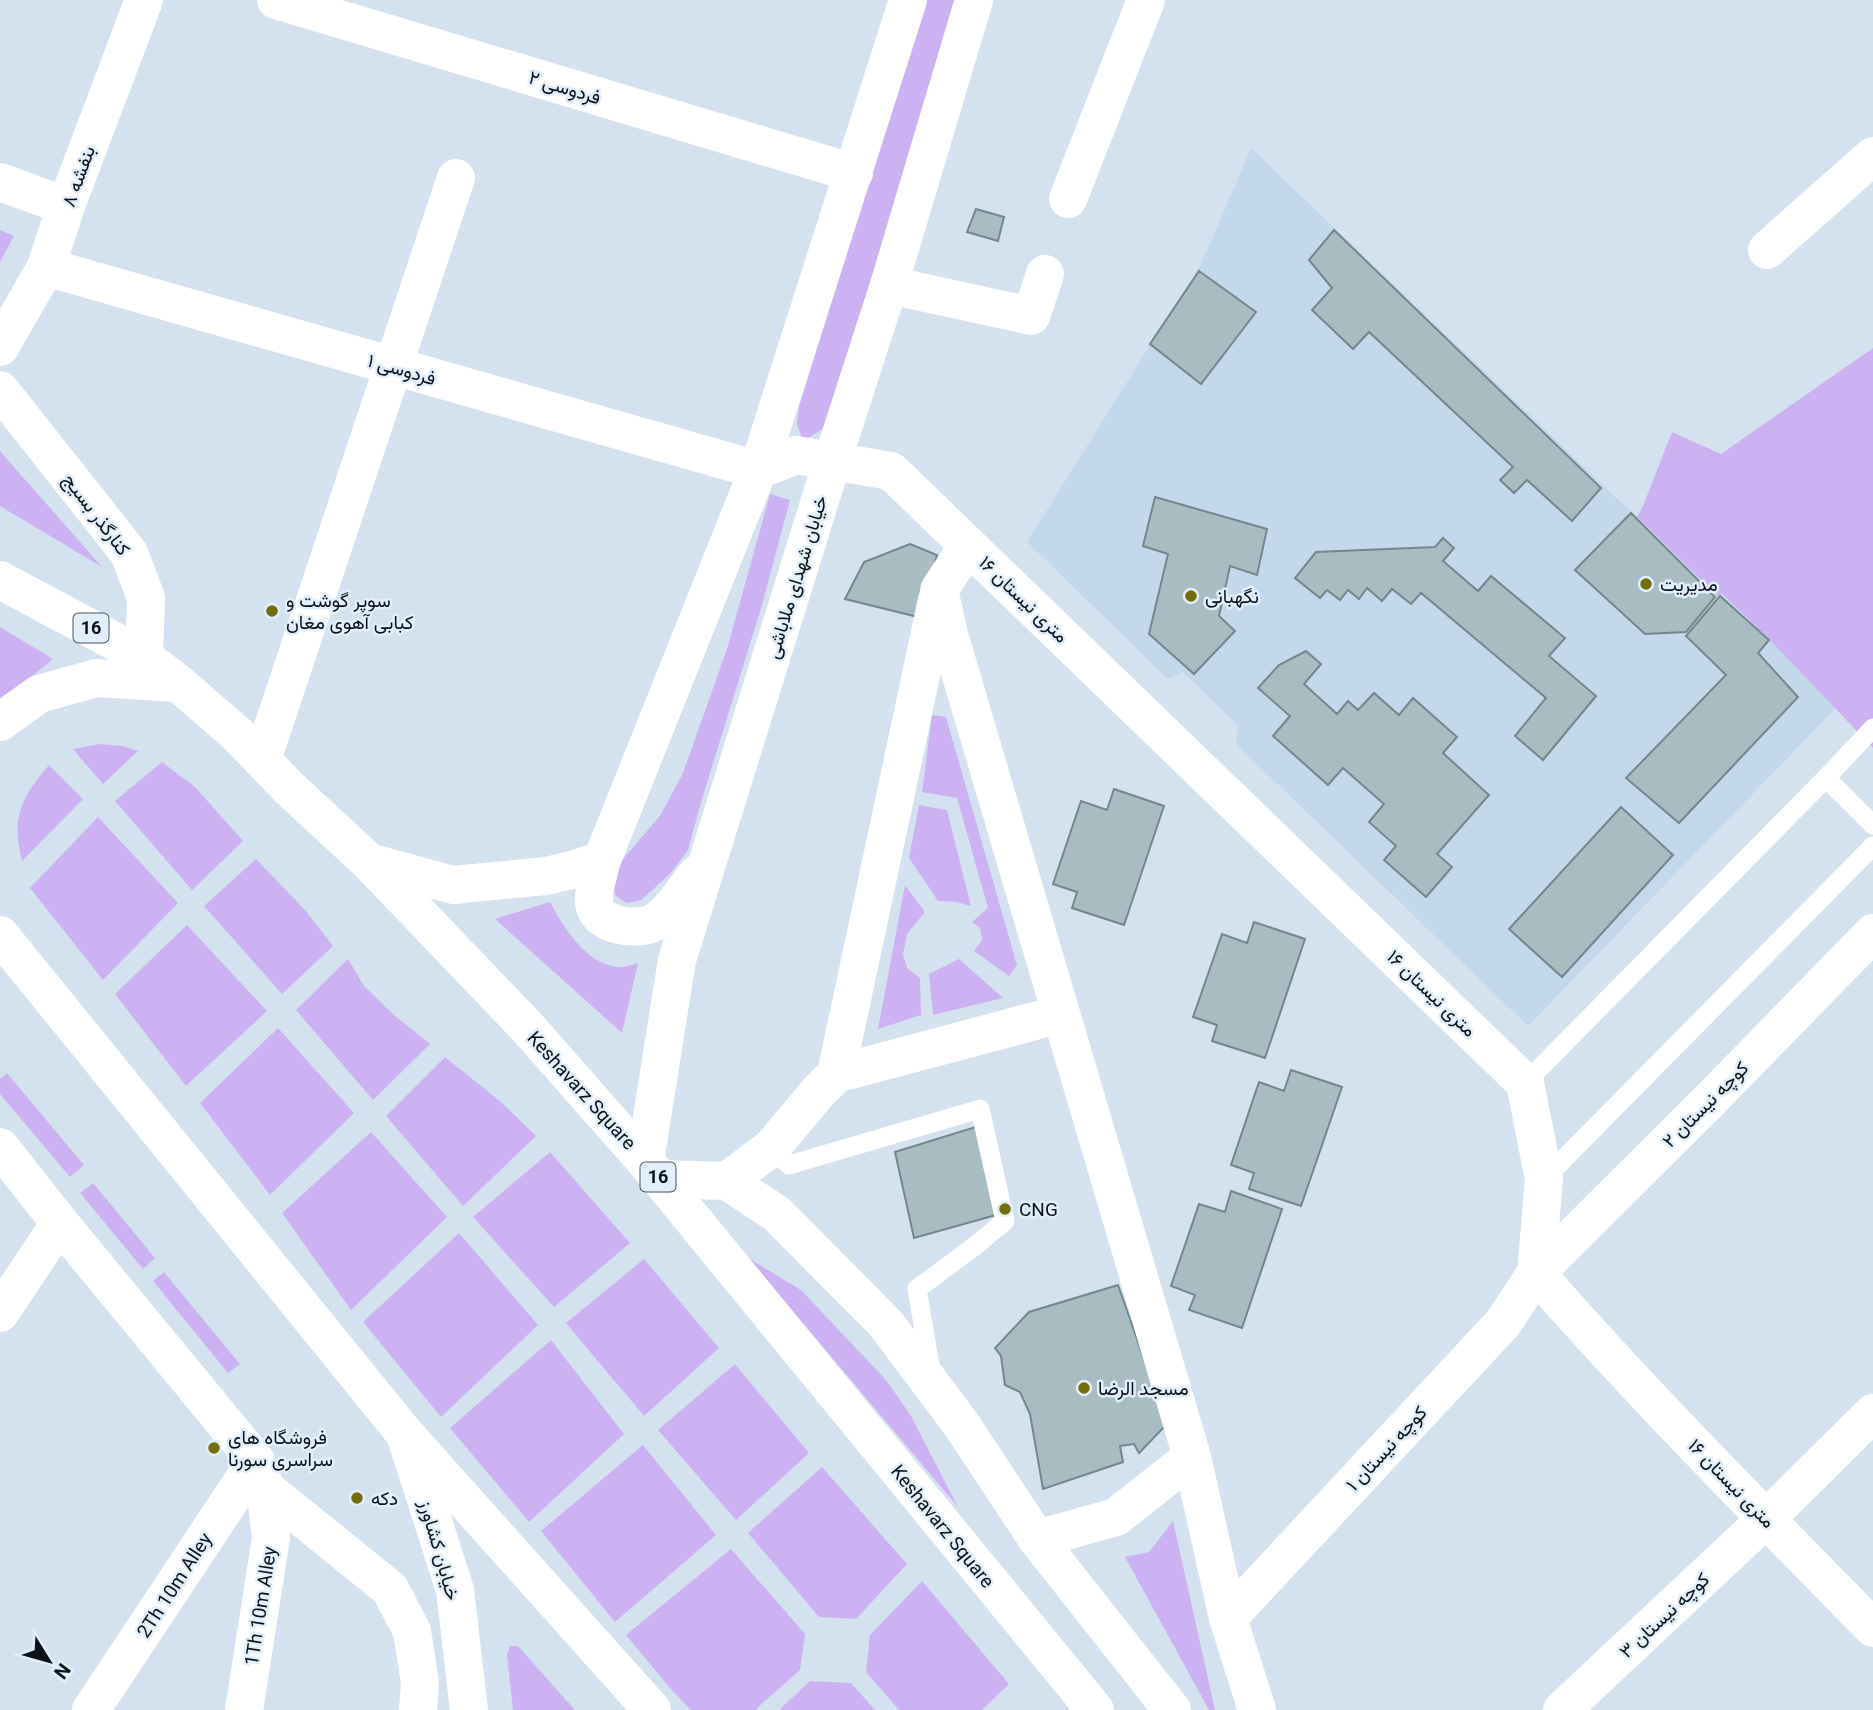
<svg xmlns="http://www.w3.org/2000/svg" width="1873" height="1710" font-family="Roboto,Vazirmatn,sans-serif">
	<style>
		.built { fill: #c4d8eb; fill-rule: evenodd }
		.green { fill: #cdb2f3 }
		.building { fill: #a8bcc2; stroke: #74878d; stroke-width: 2 }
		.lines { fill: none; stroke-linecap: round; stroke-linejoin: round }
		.lane { stroke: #fff; stroke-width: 19 }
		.street { stroke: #fff; stroke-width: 38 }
		.secondary { stroke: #fff; stroke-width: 38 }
		.highway { stroke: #fff; stroke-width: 38 }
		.poi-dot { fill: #736d0b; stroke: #e1effd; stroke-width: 2.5 }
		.labels { text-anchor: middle; stroke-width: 5; stroke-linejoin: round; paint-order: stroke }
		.shield { fill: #e1effd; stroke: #4d545c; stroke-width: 2 }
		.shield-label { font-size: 18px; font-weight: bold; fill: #0d1217 }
		.street-label { font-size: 19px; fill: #0d1217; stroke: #e1effd }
		.poi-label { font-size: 19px; fill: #0d1217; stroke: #e1effd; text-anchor: start }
	</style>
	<rect width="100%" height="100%" fill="#d4e2ef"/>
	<path class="built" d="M1251 148 1718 595 1720 593 1766 636 1836 708 1528 1026 1236 744 1238 726 1183 672 1168 679 1027 542 1202 262ZM1334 231 1600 488 1572 521 1527 480 1514 493 1500 480 1513 467 1369 332 1353 348 1312 310 1332 288 1309 260ZM1199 272 1255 312 1201 384 1150 343ZM1155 497 1267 529 1257 575 1230 566 1219 616 1235 631 1194 674 1149 634 1168 554 1143 546ZM1631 513 1715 597 1686 632 1645 634 1575 570ZM1435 547 1443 561 1478 591 1492 576 1564 637 1549 656 1596 696 1543 759 1515 736 1546 698 1421 593 1392 589 1382 601 1367 588 1359 599 1348 590 1340 600 1327 590 1320 598 1296 578 1316 552ZM1306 651 1321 664 1304 684 1337 714 1348 702 1358 710 1374 693 1399 715 1413 698 1457 737 1443 753 1489 795 1437 854 1452 867 1426 897 1384 860 1396 846 1369 822 1384 804 1343 768 1328 785 1273 736 1290 716 1279 665ZM1758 653 1798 697 1679 823 1626 778 1726 674ZM1621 807 1673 855 1561 977 1509 929Z"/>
	<path class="green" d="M925 0H958L829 425 803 441 797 424 799 407Z
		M0 230 14 236 0 262Z
		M1873 348V748L1766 636 1721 593 1718 596 1637 517 1643 506 1672 432 1721 454Z
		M0 451 102 567 0 506Z
		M770 494 790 500 762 605 702 799 688 850 670 874 641 900 627 903 615 895 611 873 660 816 683 773 727 649Z
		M0 627 53 659 0 702Z
		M932 715 946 717 1017 965 1009 976 974 951 982 940 980 928 972 922 988 908 957 798 922 792Z
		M100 744 123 746 138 751 103 784 73 749Z
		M162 762 195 787 243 841 192 890 115 801Z
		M49 765 83 799 22 861C11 817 21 798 49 765Z
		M919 805 947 810 971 906 957 902 938 901 909 858Z
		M98 817 178 903 103 980 30 888Z
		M256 859 306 911 333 946 282 994 204 906Z
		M905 885 925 912 907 934 903 955 907 968 920 978 921 1015 878 1029Z
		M550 902C564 928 585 962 616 967 623 968 631 965 638 963L622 1033 495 919Z
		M187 925 267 1011 186 1086 115 994Z
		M348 959 364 986 395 1016 430 1044 373 1100 296 1010Z
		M959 959 1003 998 933 1015 929 974Z
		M278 1028 354 1113 270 1195 200 1103Z
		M445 1057 501 1102 536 1136 463 1206 386 1116Z
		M7 1073 84 1165 70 1177 0 1094V1079Z
		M371 1132 447 1217 351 1310 282 1213Z
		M550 1152 630 1243 554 1307 473 1217Z
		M93 1183 155 1258 143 1269 80 1193Z
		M459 1233 538 1325 441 1417 363 1322Z
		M748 1258 801 1290 886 1380 911 1416 958 1507Z
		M644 1259 719 1348 644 1416 566 1323Z
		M164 1272 240 1364 228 1373 153 1281Z
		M551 1340 624 1434 529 1522 450 1428Z
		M735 1364 809 1453 736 1520 658 1430Z
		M643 1445 716 1535 615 1622 541 1531Z
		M822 1467 907 1564 856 1619 819 1617 748 1533Z
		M1173 1521 1215 1710H1209L1125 1557 1149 1552Z
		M731 1549 805 1634 800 1670 755 1710H691L669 1687 626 1635Z
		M922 1581 1009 1684 982 1710H899L866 1672 870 1635Z
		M510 1646H518L575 1710H513L507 1655Z
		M810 1681 851 1683 875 1710H779Z"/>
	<path class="building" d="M976 209 1004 217 998 241 967 232Z
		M1334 230 1601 488 1572 521 1527 480 1514 493 1500 480 1513 467 1369 332 1353 349 1312 310 1332 288 1309 260Z
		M1199 271 1256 312 1201 384 1150 344Z
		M1155 497 1267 529 1257 575 1230 566 1219 616 1235 631 1194 674 1149 634 1168 554 1143 546Z
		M1631 513 1715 597 1686 632 1645 634 1575 570Z
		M1443 538 1454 548 1443 561 1478 591 1491 576 1565 638 1549 656 1596 696 1543 760 1515 736 1546 698 1421 593 1411 604 1392 589 1382 601 1367 588 1359 599 1348 590 1340 600 1327 590 1320 598 1295 578 1316 552 1435 547Z
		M910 544 937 555 922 618 845 599 864 562Z
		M1720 596 1769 640 1758 653 1798 697 1679 823 1626 778 1726 675 1686 636Z
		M1306 651 1321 664 1304 684 1337 714 1348 701 1358 710 1374 693 1399 715 1413 698 1457 737 1443 753 1489 795 1437 854 1452 867 1426 897 1384 860 1396 846 1369 822 1384 804 1343 768 1328 785 1273 736 1290 716 1258 688 1279 665Z
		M1114 789 1164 806 1124 925 1072 908 1077 892 1053 884 1081 801 1107 810Z
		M1621 807 1673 855 1562 977 1509 929Z
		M1254 922 1305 939 1265 1058 1212 1041 1217 1025 1193 1017 1222 934 1247 943Z
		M1291 1070 1342 1087 1301 1206 1249 1189 1254 1173 1231 1165 1259 1082 1284 1091Z
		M982 1125 996 1215 914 1238 895 1152Z
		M1231 1191 1282 1209 1242 1328 1189 1310 1195 1295 1171 1286 1199 1204 1225 1212Z
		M1118 1285 1167 1424 1139 1453 1134 1444 1120 1446 1123 1462 1043 1489 1030 1414 1020 1392 1005 1385 1001 1356 995 1348 1029 1312Z"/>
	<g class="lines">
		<path class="lane" d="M1826 778 1873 825
			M1525 1083 1826 778 1873 728
			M771 1148 789 1165 980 1109 1005 1221 975 1246 917 1289 931 1371
			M1544 1179 1873 846"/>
		<path class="street" d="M276 0 854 173
			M0 182 66 206
			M1068 199 1146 0
			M1767 250 1873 156
			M46 267 758 470
			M889 285 1031 316 1045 274
			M0 347 46 267 66 206 144 0
			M968 546 939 590 950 638 1192 1457 1228 1618 1257 1710
			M262 760 456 178
			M836 1074 1061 1014
			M0 1147 60 1223 256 1461 265 1488 271 1538 244 1710
			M660 1179 727 1181 777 1214 886 1324 961 1424 1037 1539 1172 1710
			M727 1181 771 1148 819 1091 836 1074 937 600
			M0 1313 60 1223
			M265 1488 390 1589 412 1631 420 1683 418 1710
			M1037 1539 1116 1517 1192 1457
			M1228 1618 1503 1323 1536 1273 1711 1099 1873 933
			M91 1710 256 1461
			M1562 1710 1766 1519 1873 1413"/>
		<path class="secondary" d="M0 390 129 553 146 598 144 657
			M758 470 796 455 891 471 1525 1083 1544 1179 1536 1273C1644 1396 1759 1512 1873 1628
			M602 860C599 873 593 889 594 903 596 926 636 931 653 923 671 913 684 890 697 874
			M369 862 453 885 546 876 572 870 602 860 758 470 908 0
			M645 1161 677 960 832 462 889 285 974 0
			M405 1434 455 1590 469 1710"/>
		<path class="highway" d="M0 580 144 657 178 683 238 735 289 788 369 862 527 1027 645 1161 1095 1710
			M0 722 39 694 96 678 178 683
			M0 935 405 1434 652 1710"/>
	</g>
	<g class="poi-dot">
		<circle cx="1646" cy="584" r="7"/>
		<circle cx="1191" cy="596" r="7"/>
		<circle cx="272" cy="611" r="7"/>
		<circle cx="1005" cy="1209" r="7"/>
		<circle cx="1084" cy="1388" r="7"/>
		<circle cx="214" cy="1448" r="7"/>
		<circle cx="357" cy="1498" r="7"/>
	</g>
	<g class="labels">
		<g class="shield">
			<rect x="73.5" y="613.5" width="35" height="29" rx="5"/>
			<rect x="640.5" y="1162.5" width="35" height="29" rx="5"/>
		</g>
		<g class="shield-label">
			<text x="91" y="634">16</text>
			<text x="658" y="1183">16</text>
		</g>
		<g class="street-label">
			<text transform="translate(565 87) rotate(17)" y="7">فردوسی ۲</text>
			<text transform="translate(78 176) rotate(-70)" y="7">بنفشه ۸</text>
			<text transform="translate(402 369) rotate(16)" y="7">فردوسی ۱</text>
			<text transform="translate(97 514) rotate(53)" y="7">کنارگذر بسیج</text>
			<text transform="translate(796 577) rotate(-73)" y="7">خیابان شهدای ملاباشی</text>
			<text transform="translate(1024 599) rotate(44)" y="7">۱۶ متری نیستان</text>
			<text transform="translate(1432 993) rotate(44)" y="7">۱۶ متری نیستان</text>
			<text transform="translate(582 1090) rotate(48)" y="7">Keshavarz Square</text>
			<text transform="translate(1705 1104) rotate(-45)" y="7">کوچه نیستان ۲</text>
			<text transform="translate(1386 1448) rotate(-47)" y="7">کوچه نیستان ۱</text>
			<text transform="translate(1732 1483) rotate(46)" y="7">۱۶ متری نیستان</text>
			<text transform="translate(943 1526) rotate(51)" y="7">Keshavarz Square</text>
			<text transform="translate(440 1550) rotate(74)" y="7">خیابان کشاورز</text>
			<text transform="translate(174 1585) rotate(-57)" y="7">2Th 10m Alley</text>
			<text transform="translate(260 1606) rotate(-81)" y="7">1Th 10m Alley</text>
			<text transform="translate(1664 1615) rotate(-43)" y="7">کوچه نیستان ۳</text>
		</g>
		<g class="poi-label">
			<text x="1660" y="591">مدیریت</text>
			<text x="1205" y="603">نگهبانی</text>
			<text x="286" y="607">سوپر گوشت و<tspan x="286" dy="22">کبابی آهوی مغان</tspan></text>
			<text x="1019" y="1216">CNG</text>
			<text x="1098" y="1395">مسجد الرضا</text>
			<text x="228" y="1444">فروشگاه های<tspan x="228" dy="22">سراسری سورنا</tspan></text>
			<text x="371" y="1505">دکه</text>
		</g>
	</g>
	<g transform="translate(49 1661) rotate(127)" stroke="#e1effd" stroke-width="5" paint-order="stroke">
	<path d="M0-5L12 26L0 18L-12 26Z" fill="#0d1217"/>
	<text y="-10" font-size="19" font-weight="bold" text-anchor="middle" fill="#0d1217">N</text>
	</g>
</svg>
